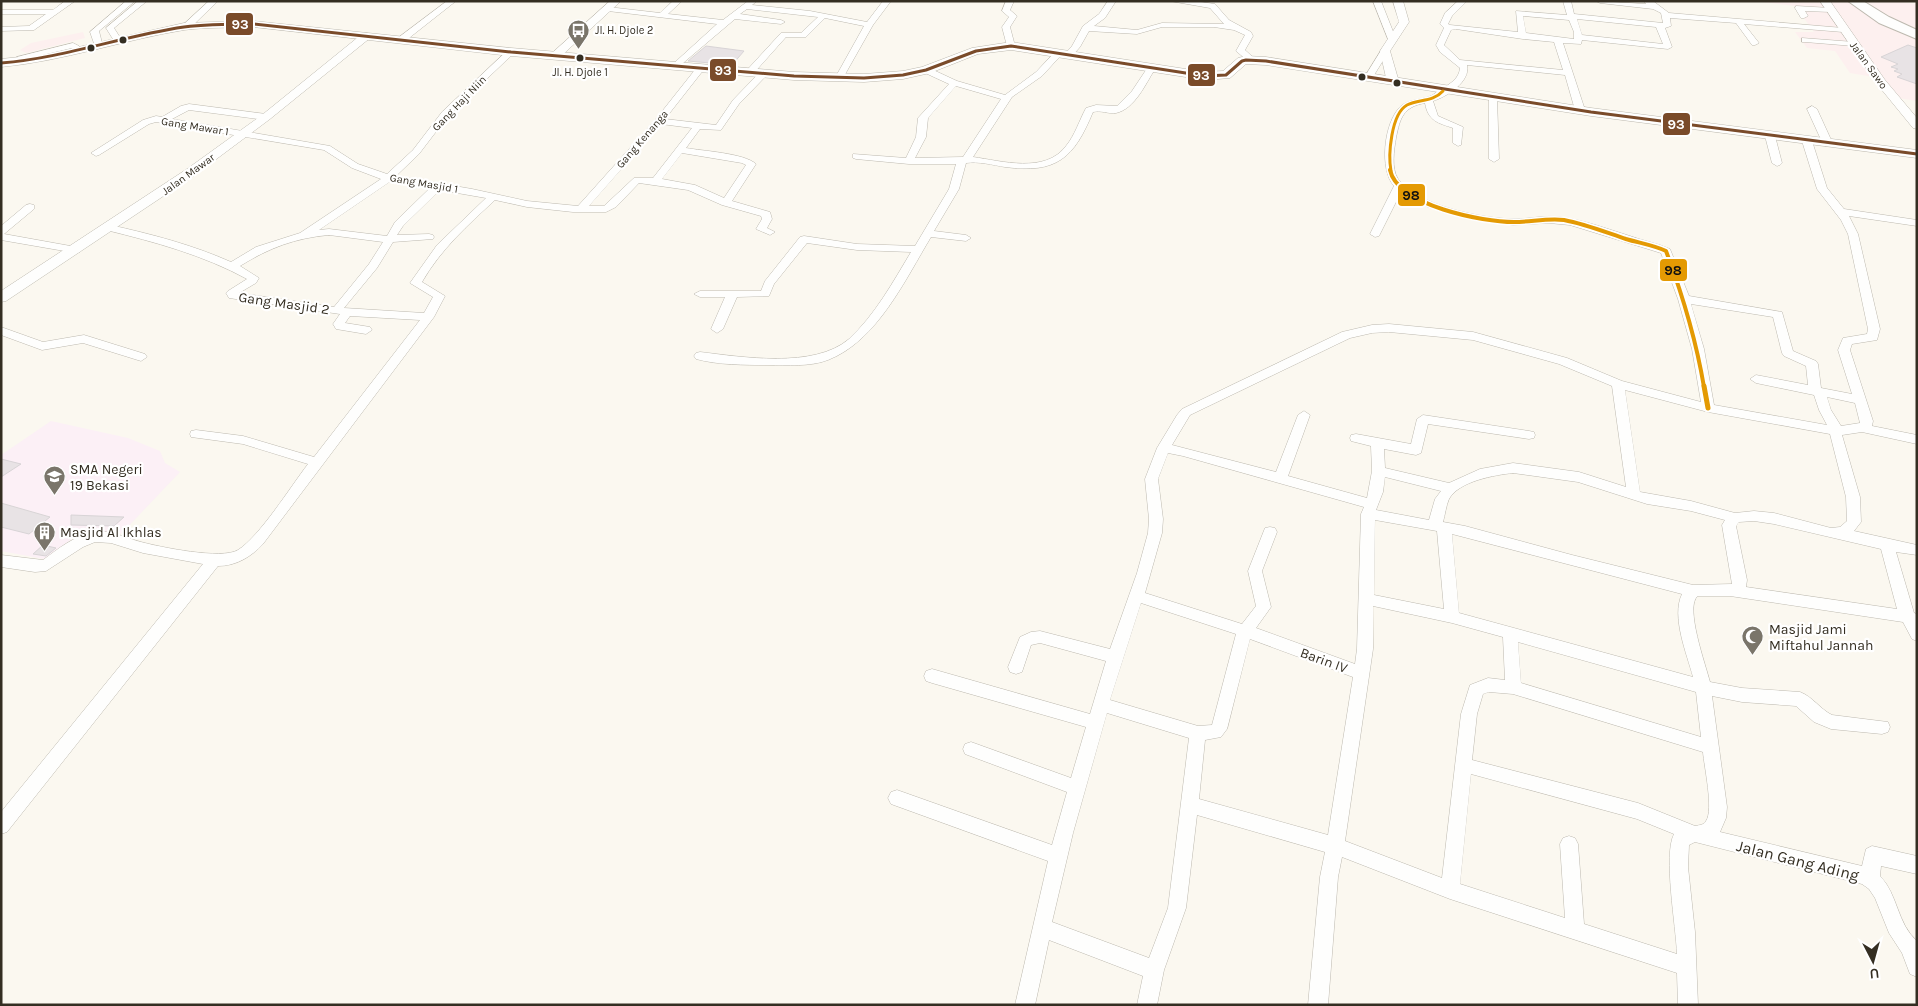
<svg xmlns="http://www.w3.org/2000/svg" width="1918" height="1006" font-family="Karla,sans-serif">
	<style>
		.commercial { fill: #fdf0ef }
		.education { fill: #fcf0f6 }
		.building { fill: #e8e3e5; stroke: #d8d4d6 }
		.lines { fill: none; stroke-linecap: round; stroke-linejoin: round }
		.minor-casing { stroke: #bdb9af; stroke-width: 1 }
		.tertiary-casing { stroke: #bdb9af; stroke-width: 1 }
		.secondary-casing { stroke: #bdb9af; stroke-width: 1 }
		.primary-casing { stroke: #bdb9af; stroke-width: 2 }
		.minor { fill: #fefefd; fill-rule: evenodd }
		.tertiary { fill: #fefefd; fill-rule: evenodd }
		.secondary { fill: #fefefd; fill-rule: evenodd }
		.primary { fill: #fefefd; fill-rule: evenodd }
		.bus-1-casing { stroke: #fff; stroke-width: 5.5 }
		.bus-2-far2-casing { stroke: #fff; stroke-width: 5.5 }
		.bus-2-far1-casing { stroke: #fff; stroke-width: 7 }
		.bus-2-casing { stroke: #fff; stroke-width: 9 }
		.bus-1 { stroke: #7a4b2a; stroke-width: 3 }
		.bus-2-far2 { stroke: #e49a03; stroke-width: 3 }
		.bus-2-far1 { stroke: #e49a03; stroke-width: 4 }
		.bus-2 { stroke: #e49a03; stroke-width: 5 }
		.bus-dot { fill: #342e22; stroke: #fff; stroke-width: 2 }
		.labels { text-anchor: middle; stroke-width: 4.5; stroke-linejoin: round; paint-order: stroke }
		.far-poi-label { font-size: 11px; fill: #342e22; stroke: #fff; text-anchor: start }
		.far-street-label { font-size: 11px; fill: #342e22; stroke: #fff }
		.far-bus-label { font-size: 11px; fill: #342e22; stroke: #fff }
		.street-label { font-size: 14px; fill: #342e22; stroke: #fff }
		.poi-label { font-size: 14px; fill: #342e22; stroke: #fff; text-anchor: start }
		.near-street-label { font-size: 16px; fill: #342e22; stroke: #fff }
		.line-badge { stroke: #fff; stroke-width: 2 }
		.badge-label { font-size: 14px; text-anchor: middle; font-weight: bold; fill: #fff }
		.pale-badge-label { font-size: 14px; text-anchor: middle; font-weight: bold; fill: #111 }
	</style>
	<rect width="100%" height="100%" fill="#fbf8f0"/>
	<path class="commercial" d="M1755 1H1893L1917 4V101L1892 97 1879 78 1850 73 1835 51 1807 48 1795 32H1814L1795 6Z
		M83 32 85 38 26 53 20 50 31 43Z"/>
	<path class="education" d="M51 421 128 438 160 451 165 463 180 472 121 534 76 536 44 559 1 551V455Z"/>
	<path class="building" d="M1908 45 1917 48V84L1897 77 1902 74 1894 71 1898 69 1891 67 1898 64 1881 57Z
		M706 46 744 51 732 65 688 61Z
		M1 459 21 464 1 477Z
		M1 503 50 517 29 534 1 527Z
		M71 515 124 517 114 526 71 525Z
		M43 545 56 548 46 556 33 554Z"/>
	<g class="lines">
		<defs>
			<path id="minor" d="M65 1H75L34 30 1 31V27L29 26 46 14H1V10H53Z
				M126 1H135L99 31 103 47 96 49 90 32Z
				M138 1H147L114 28 123 42 116 44 106 28Z
				M209 1H218L189 29H183V25Z
				M447 1H456L404 42H398V38Z
				M673 1H682L668 14 723 20 748 1H757L752 5 810 11 867 22 883 1H891L873 25 843 78 839 81 835 78 864 26 825 18 806 37H786L753 74 750 75 746 72 747 70 781 33H801L818 17 747 9 740 14 781 20 785 22 781 24 735 19 676 69 672 66 673 64 717 24 608 11 604 9 608 7 660 13Z
				M1006 1H1014L1010 10 1017 16 1010 27 1015 46 1011 48 1007 46 1002 27 1009 17 1002 11Z
				M1108 1H1116L1105 18 1094 26 1137 30 1162 23 1224 24 1210 8 1170 1H1194L1215 4 1229 20 1251 32 1253 36 1245 50 1255 59 1248 61 1236 51 1245 35 1234 30 1214 27H1162L1137 34 1089 31 1080 47 1072 56H1066L1065 54 1072 46 1083 26 1099 14Z
				M1373 1H1381L1396 39 1395 41 1388 39Z
				M1458 1H1467L1452 16 1448 24 1450 25 1518 32 1516 11 1567 15 1563 1H1571L1574 14 1663 23 1661 13 1653 9 1600 3 1596 1 1646 4 1644 1H1653L1669 13 1843 28 1847 30 1843 32 1744 24 1759 43 1755 45H1752L1736 23 1670 18 1671 26 1665 28 1672 47 1668 49 1582 40 1581 44 1563 43 1585 110 1580 113 1575 110 1565 75 1467 65C1471 82 1446 97 1433 101L1438 116 1463 127 1461 145 1458 146 1453 143V128C1438 123 1428 121 1425 103 1403 107 1400 118 1396 138 1394 150 1391 168 1398 179 1417 206 1484 219 1515 219 1530 219 1545 215 1560 217 1584 220 1607 229 1630 236 1643 241 1657 243 1670 249L1689 296 1782 312 1793 351 1816 361 1818 364 1821 388 1852 394 1838 350 1843 338 1867 334 1868 329 1848 234 1841 220 1817 189 1802 141 1804 139H1810L1812 141 1827 188 1844 209 1917 220V226L1849 216 1858 234 1880 329 1877 340 1852 344 1850 350 1873 421 1872 426 1917 435V444L1862 432 1842 435 1860 497 1861 522 1854 531 1917 545V555L1896 552 1914 613 1917 614V641L1912 639 1903 622 1730 596H1698C1684 605 1706 666 1710 682L1742 688 1800 692C1813 697 1820 709 1832 715L1888 722 1890 727 1888 732 1882 734 1831 729 1814 722 1796 706 1742 702 1712 696 1727 807 1726 818 1720 832 1862 866 1866 849 1872 846 1917 856V874L1881 866 1880 876C1898 894 1897 924 1917 941V977L1910 974 1902 953 1889 933 1875 898 1869 889 1862 884 1695 842 1689 845 1688 867 1695 932 1698 1005H1678L1677 973 1450 899 1342 857 1338 877 1328 1005H1308L1320 877 1325 852 1197 815 1186 908 1164 970 1157 1005H1137L1143 976 1049 940 1035 1005H1015L1048 861 891 804 888 798 891 792 897 790 1052 845 1067 792 965 754 963 749 965 744 971 742 1071 778 1086 727 932 683 926 681 924 676 926 671 932 669 1090 714 1106 661 1040 643 1031 645 1022 672 1016 674 1010 672 1008 667 1020 637 1031 632 1040 631 1110 649 1137 573 1148 533 1149 519 1145 479 1157 448 1177 415 1182 409 1342 332 1372 325 1389 324 1473 332 1567 358 1622 381 1701 402 1692 349 1678 299 1661 253 1570 225 1549 223 1513 225 1466 218 1428 207 1401 192 1379 236 1375 237 1370 234 1394 186C1379 169 1384 123 1400 107 1407 100 1419 100 1428 97 1434 96 1436 91 1441 89 1450 84 1459 79 1460 68L1440 52 1436 45 1444 28 1440 24 1445 13ZM1523 16 1569 20 1574 32V39L1526 33ZM1577 19 1656 27 1663 44 1582 35ZM1456 29 1523 39 1554 42 1563 70 1460 60 1444 45 1451 30ZM1691 304 1773 317 1782 353 1784 356 1806 366 1808 385 1756 375 1750 379 1756 383 1814 395 1819 410 1827 425 1714 405 1704 349ZM1389 332 1473 340 1559 364 1612 386 1626 487 1579 472 1513 463 1480 469 1449 483 1385 468 1384 449 1416 455 1421 453 1428 424 1529 439 1534 438 1535 435 1534 432 1529 431 1423 415 1417 419 1411 444 1356 434 1351 435 1350 438 1351 441 1371 446 1372 471 1367 498 1288 476 1310 415 1304 411 1298 415 1276 472 1172 445 1190 415 1350 338 1372 333ZM1625 390 1708 412 1830 434 1846 497 1847 521 1840 527 1831 528 1774 513 1754 511 1735 513 1691 501 1640 492ZM1827 397 1855 403 1860 423 1841 426 1831 410ZM1168 453 1183 456 1364 507 1361 514 1357 649 1355 664 1256 628 1271 607 1262 571 1277 532 1275 528 1270 527 1265 528 1248 571 1256 606 1242 624 1145 593 1162 533 1163 519 1158 479ZM1513 473 1578 482 1647 504 1691 511 1725 520 1722 525 1732 584 1693 585 1572 555 1465 526 1443 522C1445 515 1446 506 1449 499 1459 481 1495 475 1513 473ZM1385 477 1441 491 1435 499 1429 520 1376 510 1383 492ZM1375 520 1437 531 1444 609 1374 595ZM1739 522 1754 521 1774 524 1881 549 1897 609 1746 587 1747 580 1736 526ZM1452 534 1682 594C1671 617 1687 654 1693 677L1459 613ZM1141 603 1236 634 1212 725 1198 726 1110 700ZM1373 606 1452 623 1503 637 1505 680 1488 678 1470 685 1461 714 1442 878 1345 841 1373 649ZM1250 639 1353 677 1328 835 1199 799 1205 740 1221 737 1227 729ZM1518 642 1696 692 1701 737 1521 683ZM1489 692 1513 694 1703 752C1704 766 1714 810 1706 821 1704 825 1700 825 1695 826L1638 803 1472 760 1477 714 1483 694ZM1107 713 1189 738 1168 908 1149 958 1052 922 1073 833ZM1471 774 1637 819 1674 834C1663 855 1676 926 1677 954L1584 924 1578 844 1575 838 1569 836 1563 838 1560 844 1565 918 1460 884Z
				M1796 6 1831 8 1835 10 1831 12 1805 11 1808 16 1804 18H1801L1795 8Z
				M1802 38 1854 42 1858 44 1854 46 1805 42H1802Z
				M73 43 79 46 80 53H74L72 48 21 60 17 57Z
				M1382 49 1389 51 1371 80H1365L1364 78Z
				M508 50 515 52 448 116 419 154 396 176 472 189 527 201 578 206 656 119 698 66 705 68 665 119 716 125 733 100 761 71 764 70 768 73 767 75 739 104 721 130 700 129 686 148C702 151 744 153 756 164L732 201 770 212 772 219 767 228 775 232 770 235 756 229 762 219 761 216 722 205 688 190 639 183 616 207 606 212H573L527 207 495 200C468 225 441 249 422 282L445 296 434 317 263 544C251 557 236 566 218 566L7 832 1 834V812L203 564 143 553 111 543 95 542 83 547 46 571 35 572 1 567V555L43 560C58 549 74 536 93 532 109 529 126 538 141 542 160 547 222 560 238 550 260 536 291 486 308 464L243 444 191 437 190 434 191 431 196 430 243 436 314 457 420 320 350 316 345 323 370 327 372 330 366 334 336 329 333 324 340 314 229 298 226 293 228 291 247 279C203 255 155 242 106 230L105 228 110 225C151 234 193 245 231 262L256 247 300 233 381 179 352 168 324 150 156 122 149 124 99 155 96 156 91 153 143 120 156 116 162 117 181 106 189 104 266 114 271 117 266 120 189 110 172 119 330 146 358 164 387 174 413 150 442 112ZM661 124 692 128 653 178H634L604 206H589ZM682 153 742 163 746 165 724 198 695 185 662 179ZM391 181 430 188 395 222 387 236 329 229 319 230ZM440 190 486 198 437 245 410 283 433 297 424 313 344 308 377 268 393 242 433 239 434 237 433 235 429 234 397 235 403 226ZM329 235 383 242 369 264 334 307 239 293 256 283 259 278 240 266C269 248 295 238 329 235Z
				M1057 50 1064 52 1042 76 1012 97 973 157C1002 161 1045 174 1066 146 1075 135 1079 121 1086 108L1096 105 1117 106 1132 91 1148 67 1155 69C1146 83 1135 109 1116 113 1108 114 1101 110 1093 112 1074 158 1057 174 1005 167 993 165 978 161 966 163L959 189 934 231 966 235 971 238 966 241 931 237C905 280 877 341 828 360 810 367 787 365 768 365 744 365 718 365 696 359L694 356 696 353 700 352C742 357 814 369 849 339 875 315 893 282 911 252L857 250 807 243 774 284 769 296 737 297 723 329 717 333 711 329 725 297H700L694 294 700 291H761L765 281 800 237 804 236 857 244 915 246 949 189 956 164H909L856 159 853 158V154L906 158 916 137 918 118 949 84 923 72V68H929L957 81 1005 95 1036 72ZM956 86 1001 99 963 157 915 158 926 137 928 118Z
				M1493 95 1497 98 1499 159 1494 162 1489 159V98Z
				M1812 106 1817 109 1833 144 1831 146H1825L1823 144 1807 109Z
				M1770 133 1775 136 1782 163 1780 165 1777 166 1772 163 1765 136Z
				M30 204 34 205V209L4 234 76 247 80 248 81 250 80 252 76 253 1 240V226L26 205Z
				M1 327 43 342 84 335 145 354 147 357 141 361 83 343 42 350 1 335Z"/>
			<path id="tertiary" d="M610 1H621L559 58H551L550 56 551 54Z
				M1393 1H1403L1409 22 1390 51 1399 82 1393 85 1387 82 1380 51 1399 22Z
				M1820 1H1830L1885 80 1917 118V129L1913 128 1877 84Z
				M366 33 370 34 371 36 370 38 270 119 195 175 6 301 1 302V291L187 169 262 115 362 34Z"/>
			<path id="secondary" d="M253 21 511 48 794 72 864 74 903 71 922 67 972 48 1011 42 1205 72 1223 71 1238 58 1246 56 1266 57 1591 108 1917 150V158L1591 116 1266 65 1246 64 1230 78 1205 80 1011 50 978 54 930 73 903 79 864 82 794 80 511 56 253 27C230 28 207 27 184 30 123 40 64 61 1 67V59L48 54 184 23Z"/>
			<path id="primary" d="M1848 1H1863L1889 17 1917 30V39L1879 23Z"/>
		</defs>
		<use href="#minor" class="minor-casing"/>
		<use href="#tertiary" class="tertiary-casing"/>
		<use href="#secondary" class="secondary-casing"/>
		<use href="#primary" class="primary-casing"/>
		<use href="#minor" class="minor"/>
		<use href="#tertiary" class="tertiary"/>
		<use href="#secondary" class="secondary"/>
		<use href="#primary" class="primary"/>
		<defs>
			<path id="bus-1" d="M1 63C64 58 122 36 184 27 207 24 230 24 253 24L511 52 794 76 864 78 903 75 926 70 976 51 1011 46 1205 76 1226 75 1242 61 1246 60 1266 61 1591 112 1917 154"/>
			<path id="bus-2-far2" d="M1391 171C1388 155 1391 114 1407 105 1419 99 1433 102 1443 91"/>
			<path id="bus-2-far1" d="M1390 170C1398 206 1483 222 1514 222 1531 222 1547 218 1564 220 1585 224 1605 232 1626 239 1639 243 1653 245 1666 251 1683 296 1696 340 1704 387"/>
			<path id="bus-2" d="M1704 386 1708 408"/>
		</defs>
		<use href="#bus-1" class="bus-1-casing"/>
		<use href="#bus-2-far2" class="bus-2-far2-casing"/>
		<use href="#bus-2-far1" class="bus-2-far1-casing"/>
		<use href="#bus-2" class="bus-2-casing"/>
		<use href="#bus-1" class="bus-1"/>
		<use href="#bus-2-far2" class="bus-2-far2"/>
		<use href="#bus-2-far1" class="bus-2-far1"/>
		<use href="#bus-2" class="bus-2"/>
	</g>
	<defs>
		<symbol id="bus-pin" viewBox="-11 -11 22 30"><path d="M0 17L-7.5 6A9.5 9.5 0 1 1 7.5 6Z" fill="#7a756a" stroke="#fff"/><path d="M-5-6H5V4H4V6H2V4H-2V6H-4V4H-5ZM-3.5-4V0h7V-4ZM-3.5 1.2v1.5H-2V1.2ZM2 1.2v1.5H3.5V1.2Z" fill="#fff"/></symbol>
		<symbol id="school-pin" viewBox="-11 -11 22 30"><path d="M0 17L-7.5 6A9.5 9.5 0 1 1 7.5 6Z" fill="#7a756a" stroke="#fff"/><path d="M0-5L7-2L0 1L-7-2ZM-4 1L0 2.5L4 1V4Q0 6-4 4Z" fill="#fff"/></symbol>
		<symbol id="building-pin" viewBox="-11 -11 22 30"><path d="M0 17L-7.5 6A9.5 9.5 0 1 1 7.5 6Z" fill="#7a756a" stroke="#fff"/><path d="M-4-6H4V6H1V3H-1V6H-4ZM-2.5-4.3h1.7v1.8h-1.7ZM.8-4.3h1.7v1.8H.8ZM-2.5-1h1.7V.8h-1.7ZM.8-1h1.7V.8H.8Z" fill="#fff"/></symbol>
		<symbol id="mosque-pin" viewBox="-11 -11 22 30"><path d="M0 17L-7.5 6A9.5 9.5 0 1 1 7.5 6Z" fill="#7a756a" stroke="#fff"/><path d="M3.5-4.9A6 6 0 1 0 3.5 4.9A5 5 0 1 1 3.5-4.9Z" fill="#fff"/></symbol>
	</defs>
	<g fill-rule="evenodd">
		<use href="#bus-pin" x="566" y="18" width="25" height="34"/>
		<use href="#school-pin" x="42" y="464" width="25" height="34"/>
		<use href="#building-pin" x="32" y="520" width="25" height="34"/>
		<use href="#mosque-pin" x="1740" y="624" width="25" height="34"/>
	</g>
	<g class="bus-dot">
		<circle cx="123" cy="40" r="4.5"/>
		<circle cx="91" cy="48" r="4.5"/>
		<circle cx="580" cy="58" r="4.5"/>
		<circle cx="1362" cy="77" r="4.5"/>
		<circle cx="1397" cy="83" r="4.5"/>
	</g>
	<g class="labels">
		<g class="far-poi-label">
			<text x="595" y="34">Jl. H. Djole 2</text>
		</g>
		<g class="far-street-label">
			<text transform="translate(1869 65) rotate(54)" y="4">Jalan Sawo</text>
			<text transform="translate(459 103) rotate(-46)" y="4">Gang Haji Niin</text>
			<text transform="translate(195 126) rotate(9)" y="4">Gang Mawar 1</text>
			<text transform="translate(642 139) rotate(-49)" y="4">Gang Kenanga</text>
			<text transform="translate(188 174) rotate(-36)" y="4">Jalan Mawar</text>
			<text transform="translate(424 183) rotate(10)" y="4">Gang Masjid 1</text>
		</g>
		<g class="far-bus-label">
			<text x="580" y="76">Jl. H. Djole 1</text>
		</g>
		<g class="street-label">
			<text transform="translate(284 303) rotate(8)" y="5">Gang Masjid 2</text>
			<text transform="translate(1324 660) rotate(20)" y="5">Barin IV</text>
		</g>
		<g class="poi-label">
			<text x="70" y="474">SMA Negeri<tspan x="70" dy="16">19 Bekasi</tspan></text>
			<text x="60" y="537">Masjid Al Ikhlas</text>
			<text x="1769" y="634">Masjid Jami<tspan x="1769" dy="16">Miftahul Jannah</tspan></text>
		</g>
		<g class="near-street-label">
			<text transform="translate(1798 860) rotate(14)" y="6">Jalan Gang Ading</text>
		</g>
	</g>
	<g class="line-badge">
		<rect x="225" y="12" width="29" height="24" rx="5" fill="#7a4b2a"/>
		<rect x="709" y="58" width="28" height="24" rx="5" fill="#7a4b2a"/>
		<rect x="1187" y="63" width="29" height="24" rx="5" fill="#7a4b2a"/>
		<rect x="1662" y="112" width="29" height="24" rx="5" fill="#7a4b2a"/>
		<rect x="1397" y="183" width="29" height="24" rx="5" fill="#e49a03"/>
		<rect x="1659" y="258" width="29" height="24" rx="5" fill="#e49a03"/>
	</g>
	<g class="badge-label">
		<text x="240" y="29">93</text>
		<text x="723" y="75">93</text>
		<text x="1201" y="80">93</text>
		<text x="1676" y="129">93</text>
	</g>
	<g class="pale-badge-label">
		<text x="1411" y="200">98</text>
		<text x="1673" y="275">98</text>
	</g>
	<rect width="1918" height="1006" fill="none" stroke="#342e22" stroke-width="5"/>
	<g transform="translate(1873 961) rotate(174)" stroke="#ffffff" stroke-width="4" paint-order="stroke">
	<path d="M0-4L9 19L0 12L-9 19Z" fill="#342e22"/>
	<text y="-8" font-size="14" font-weight="bold" text-anchor="middle" fill="#342e22">U</text>
	</g>
</svg>
